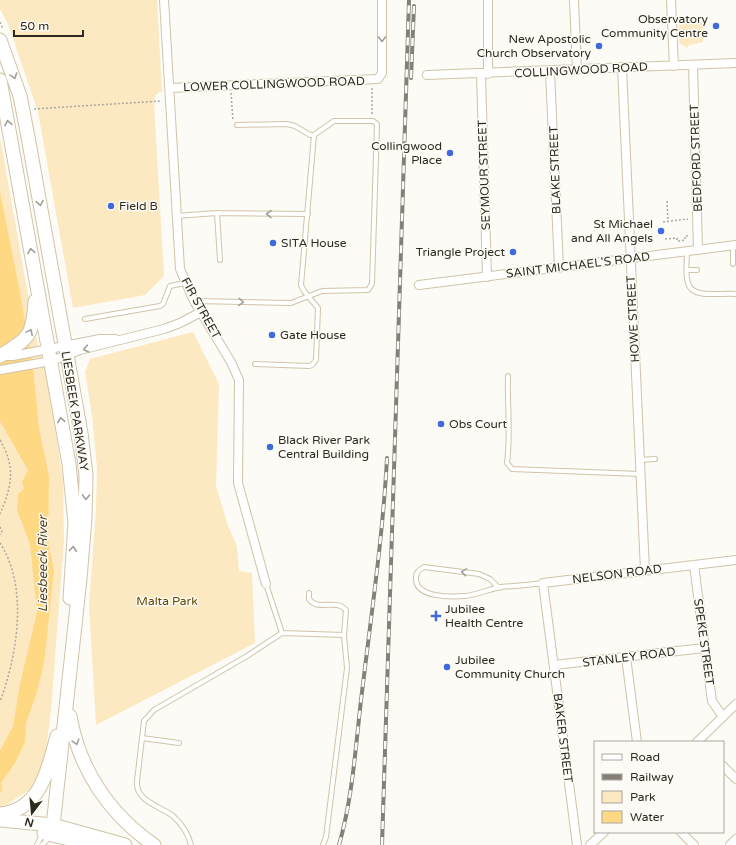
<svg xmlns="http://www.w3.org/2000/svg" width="736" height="845" font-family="'Varela Round',sans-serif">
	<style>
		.green { fill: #fce9c1 }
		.water { fill: #ffd884 }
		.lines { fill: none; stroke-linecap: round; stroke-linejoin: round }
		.service-casing { stroke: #d0c3a9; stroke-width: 6 }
		.minor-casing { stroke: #d0c3a9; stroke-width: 10 }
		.primary-casing { stroke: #d0c3a9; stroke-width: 15 }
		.path { stroke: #aba8a0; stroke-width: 1.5; stroke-dasharray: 2 2; stroke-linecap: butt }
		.service { stroke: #fff; stroke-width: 4 }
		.minor { stroke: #fff; stroke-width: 8 }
		.primary { stroke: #fff; stroke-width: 13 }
		.rail-casing { stroke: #848077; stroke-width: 4 }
		.rail { stroke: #fdfbf5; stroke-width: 2.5; stroke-dasharray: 8; stroke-linecap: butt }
		.oneway { stroke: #a19f9a }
		.poi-dot { fill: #3e6adb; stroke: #fdfbf5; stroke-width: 1.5 }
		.labels { text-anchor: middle; stroke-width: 3; stroke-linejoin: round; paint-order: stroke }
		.poi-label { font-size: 12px; fill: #2e2a1f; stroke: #fdfbf5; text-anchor: start }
		.street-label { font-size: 12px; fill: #2e2a1f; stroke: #fdfbf5 }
		.park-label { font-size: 12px; fill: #634903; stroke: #fdfbf5 }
		.water-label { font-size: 13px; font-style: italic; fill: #564622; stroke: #fdfbf5 }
	</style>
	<rect width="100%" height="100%" fill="#fdfbf5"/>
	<path class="green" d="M0 0H157L162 92H159L155 96 154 103 164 276 145 295 73 308 38 112 8 24 0 9Z
		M679 23H703V42L689 45 687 48 679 43Z
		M0 137 34 329 48 383 63 479 64 540 51 711 46 750 36 785 5 806 0 820Z
		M193 332 219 384 216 486 228 526 237 546 239 571 252 573 255 643 96 725 89 606 96 509 97 468 92 415 85 372 90 359Z"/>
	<path class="water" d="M0 192 19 287 33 368 39 428 49 476 48 540 54 571 44 664 36 695 26 723 25 742 15 763 1 783 2 790 0 793V751L13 726 20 684 37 612 30 544 17 510 18 494 24 489 22 482 28 470 0 421Z"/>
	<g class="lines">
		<defs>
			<path id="service" d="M217 213 220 260
				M176 216 217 213 308 214
				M733 245V264
				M687 251C687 261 685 273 688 283 692 300 723 292 736 294
				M687 270H697
				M194 301 291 303 322 291 368 290 372 284 377 124 373 121H334L314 135H310L295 126 287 124 237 125
				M85 319 160 306 163 304 170 286 185 283
				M255 364 309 366 312 365 316 360 318 308 304 291 301 285 314 135
				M508 376C507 405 511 433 507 463L512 469 640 474
				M640 460 655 459
				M499 588 490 579 479 574 424 567C419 570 416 572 416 578 415 598 451 597 465 596 477 595 489 589 501 587 515 586 529 585 543 583
				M282 633 344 635 346 610C336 598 318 612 309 599V593
				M142 738 179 743
				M37 845 42 835
				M42 845 50 837
				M191 845C188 833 182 824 173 816 160 806 135 801 137 781L144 721 154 710 247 656 282 633 266 584
				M323 845 326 837 347 668 344 635"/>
			<path id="minor" d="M164 0 180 269 194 301 231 362 239 380 238 483 266 584
				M488 0V74
				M574 0 577 70
				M671 0 674 66
				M693 66 698 250
				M622 67 645 571
				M550 72 559 268
				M481 74 487 277
				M427 75 736 63
				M170 88 378 79 382 73V0
				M419 285 736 245
				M2 356H13L100 339H115
				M0 370 51 361 80 350 164 329 180 323 201 312
				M694 565 712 701 723 717
				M626 657 637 742
				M554 665 704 648
				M697 742 736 704
				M723 766 736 779
				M681 832 694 845
				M577 845 543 583 736 560
				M590 845 604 832
				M730 845 736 839"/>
			<path id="primary" d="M0 40 20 96 28 137 81 433 86 475 85 518 80 579 52 835
				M0 80 69 464 75 523 70 598
				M0 356C29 338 33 336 35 301
				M70 716C79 769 109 814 154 845
				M0 814C41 810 48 769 57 736
				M0 820 53 825 125 845
				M44 833 95 845"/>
		</defs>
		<use href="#service" class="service-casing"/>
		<use href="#minor" class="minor-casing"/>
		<use href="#primary" class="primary-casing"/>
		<path class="path" d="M0 22 3 29
			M372 88V114
			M231 93 233 121
			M34 109 161 101
			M667 201 668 222
			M663 222 688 219
			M665 239 677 238V241L685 240V236H689
			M0 440C16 467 12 486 0 514
			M0 527 2 531 0 535
			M0 543C29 588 17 655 0 702"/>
		<use href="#service" class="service"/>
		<use href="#minor" class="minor"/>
		<use href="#primary" class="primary"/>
		<defs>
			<path id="rail" d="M411 78 414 6
				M339 845C354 793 356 737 363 684 372 609 383 534 387 458
				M382 845 409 0"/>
		</defs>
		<use href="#rail" class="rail-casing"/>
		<use href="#rail" class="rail"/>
	</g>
	<defs><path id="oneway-chevron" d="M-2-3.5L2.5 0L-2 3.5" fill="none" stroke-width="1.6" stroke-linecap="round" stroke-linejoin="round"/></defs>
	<g class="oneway">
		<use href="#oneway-chevron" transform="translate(382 39) rotate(90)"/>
		<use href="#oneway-chevron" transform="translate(14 76) rotate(72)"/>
		<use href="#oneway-chevron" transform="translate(8 123) rotate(-100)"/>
		<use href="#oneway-chevron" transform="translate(40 203) rotate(80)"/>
		<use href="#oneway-chevron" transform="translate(269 214) rotate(-179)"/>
		<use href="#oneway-chevron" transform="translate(31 251) rotate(-100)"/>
		<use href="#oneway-chevron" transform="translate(241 302) rotate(2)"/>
		<use href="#oneway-chevron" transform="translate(30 332) rotate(-62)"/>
		<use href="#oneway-chevron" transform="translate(86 349) rotate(168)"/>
		<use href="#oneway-chevron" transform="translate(61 420) rotate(-100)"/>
		<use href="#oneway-chevron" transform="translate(86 497) rotate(91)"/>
		<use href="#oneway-chevron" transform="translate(73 549) rotate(-86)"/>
		<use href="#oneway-chevron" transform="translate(464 572) rotate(-171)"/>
		<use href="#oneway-chevron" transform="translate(76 742) rotate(73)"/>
	</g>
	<g class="poi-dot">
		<circle cx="716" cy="26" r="4"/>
		<circle cx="599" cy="46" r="4"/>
		<circle cx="450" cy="153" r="4"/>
		<circle cx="111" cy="206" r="4"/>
		<circle cx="661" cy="231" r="4"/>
		<circle cx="273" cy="243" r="4"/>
		<circle cx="513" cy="252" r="4"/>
		<circle cx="272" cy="335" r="4"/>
		<circle cx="441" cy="424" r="4"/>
		<circle cx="270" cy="447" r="4"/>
		<path d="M434 610h4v4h4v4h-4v4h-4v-4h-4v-4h4z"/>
		<circle cx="447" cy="667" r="4"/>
	</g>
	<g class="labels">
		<g class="poi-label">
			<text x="708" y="23" text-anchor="end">Observatory<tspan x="708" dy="14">Community Centre</tspan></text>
			<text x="591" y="43" text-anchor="end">New Apostolic<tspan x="591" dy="14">Church Observatory</tspan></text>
			<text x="442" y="150" text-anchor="end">Collingwood<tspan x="442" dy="14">Place</tspan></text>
			<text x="119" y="210">Field B</text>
			<text x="653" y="228" text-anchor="end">St Michael<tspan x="653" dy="14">and All Angels</tspan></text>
			<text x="281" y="247">SITA House</text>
			<text x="505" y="256" text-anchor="end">Triangle Project</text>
			<text x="280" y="339">Gate House</text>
			<text x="449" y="428">Obs Court</text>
			<text x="278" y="444">Black River Park<tspan x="278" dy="14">Central Building</tspan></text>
			<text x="445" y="613">Jubilee<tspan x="445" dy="14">Health Centre</tspan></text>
			<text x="455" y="664">Jubilee<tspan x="455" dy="14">Community Church</tspan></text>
		</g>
		<g class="street-label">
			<text transform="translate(581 70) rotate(-3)" y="4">COLLINGWOOD ROAD</text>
			<text transform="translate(274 84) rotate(-2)" y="4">LOWER COLLINGWOOD ROAD</text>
			<text transform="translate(696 158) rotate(-92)" y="4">BEDFORD STREET</text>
			<text transform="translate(555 170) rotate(-92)" y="4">BLAKE STREET</text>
			<text transform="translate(484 175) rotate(-92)" y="4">SEYMOUR STREET</text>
			<text transform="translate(578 265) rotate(-7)" y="4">SAINT MICHAEL'S ROAD</text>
			<text transform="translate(201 308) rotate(61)" y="4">FIR STREET</text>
			<text transform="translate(633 319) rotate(-93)" y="4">HOWE STREET</text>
			<text transform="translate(75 411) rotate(81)" y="4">LIESBEEK PARKWAY</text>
			<text transform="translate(617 574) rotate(-7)" y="4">NELSON ROAD</text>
			<text transform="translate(704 642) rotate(82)" y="4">SPEKE STREET</text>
			<text transform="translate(629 657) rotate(-7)" y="4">STANLEY ROAD</text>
			<text transform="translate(563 738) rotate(83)" y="4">BAKER STREET</text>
		</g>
		<g class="park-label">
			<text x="167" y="605">Malta Park</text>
		</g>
		<g class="water-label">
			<text transform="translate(42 564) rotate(-90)" y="5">Liesbeeck River</text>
		</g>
	</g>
	<rect x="594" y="741" width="130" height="92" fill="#fdfbf5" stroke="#aaa79f"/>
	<rect x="602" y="754" width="20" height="6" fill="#ffffff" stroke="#aaa79f"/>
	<text x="630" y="761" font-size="12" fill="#2e2a1f">Road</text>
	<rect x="602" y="774" width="20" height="6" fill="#848077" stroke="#aaa79f"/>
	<text x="630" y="781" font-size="12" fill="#2e2a1f">Railway</text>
	<rect x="602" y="791" width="20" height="12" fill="#fce9c1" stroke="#aaa79f"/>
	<text x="630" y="801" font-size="12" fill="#2e2a1f">Park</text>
	<rect x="602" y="811" width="20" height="12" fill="#ffd884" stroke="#aaa79f"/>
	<text x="630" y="821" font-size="12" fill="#2e2a1f">Water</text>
	<g transform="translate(32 813) rotate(196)" stroke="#fdfbf5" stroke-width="3" paint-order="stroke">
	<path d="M0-3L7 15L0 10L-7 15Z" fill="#2e2a1f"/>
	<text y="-6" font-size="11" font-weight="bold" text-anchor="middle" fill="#2e2a1f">N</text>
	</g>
	<path d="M14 30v6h69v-6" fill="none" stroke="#2e2a1f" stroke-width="2"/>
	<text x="20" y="30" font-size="12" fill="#2e2a1f" stroke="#fdfbf5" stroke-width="3" paint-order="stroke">50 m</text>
</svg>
